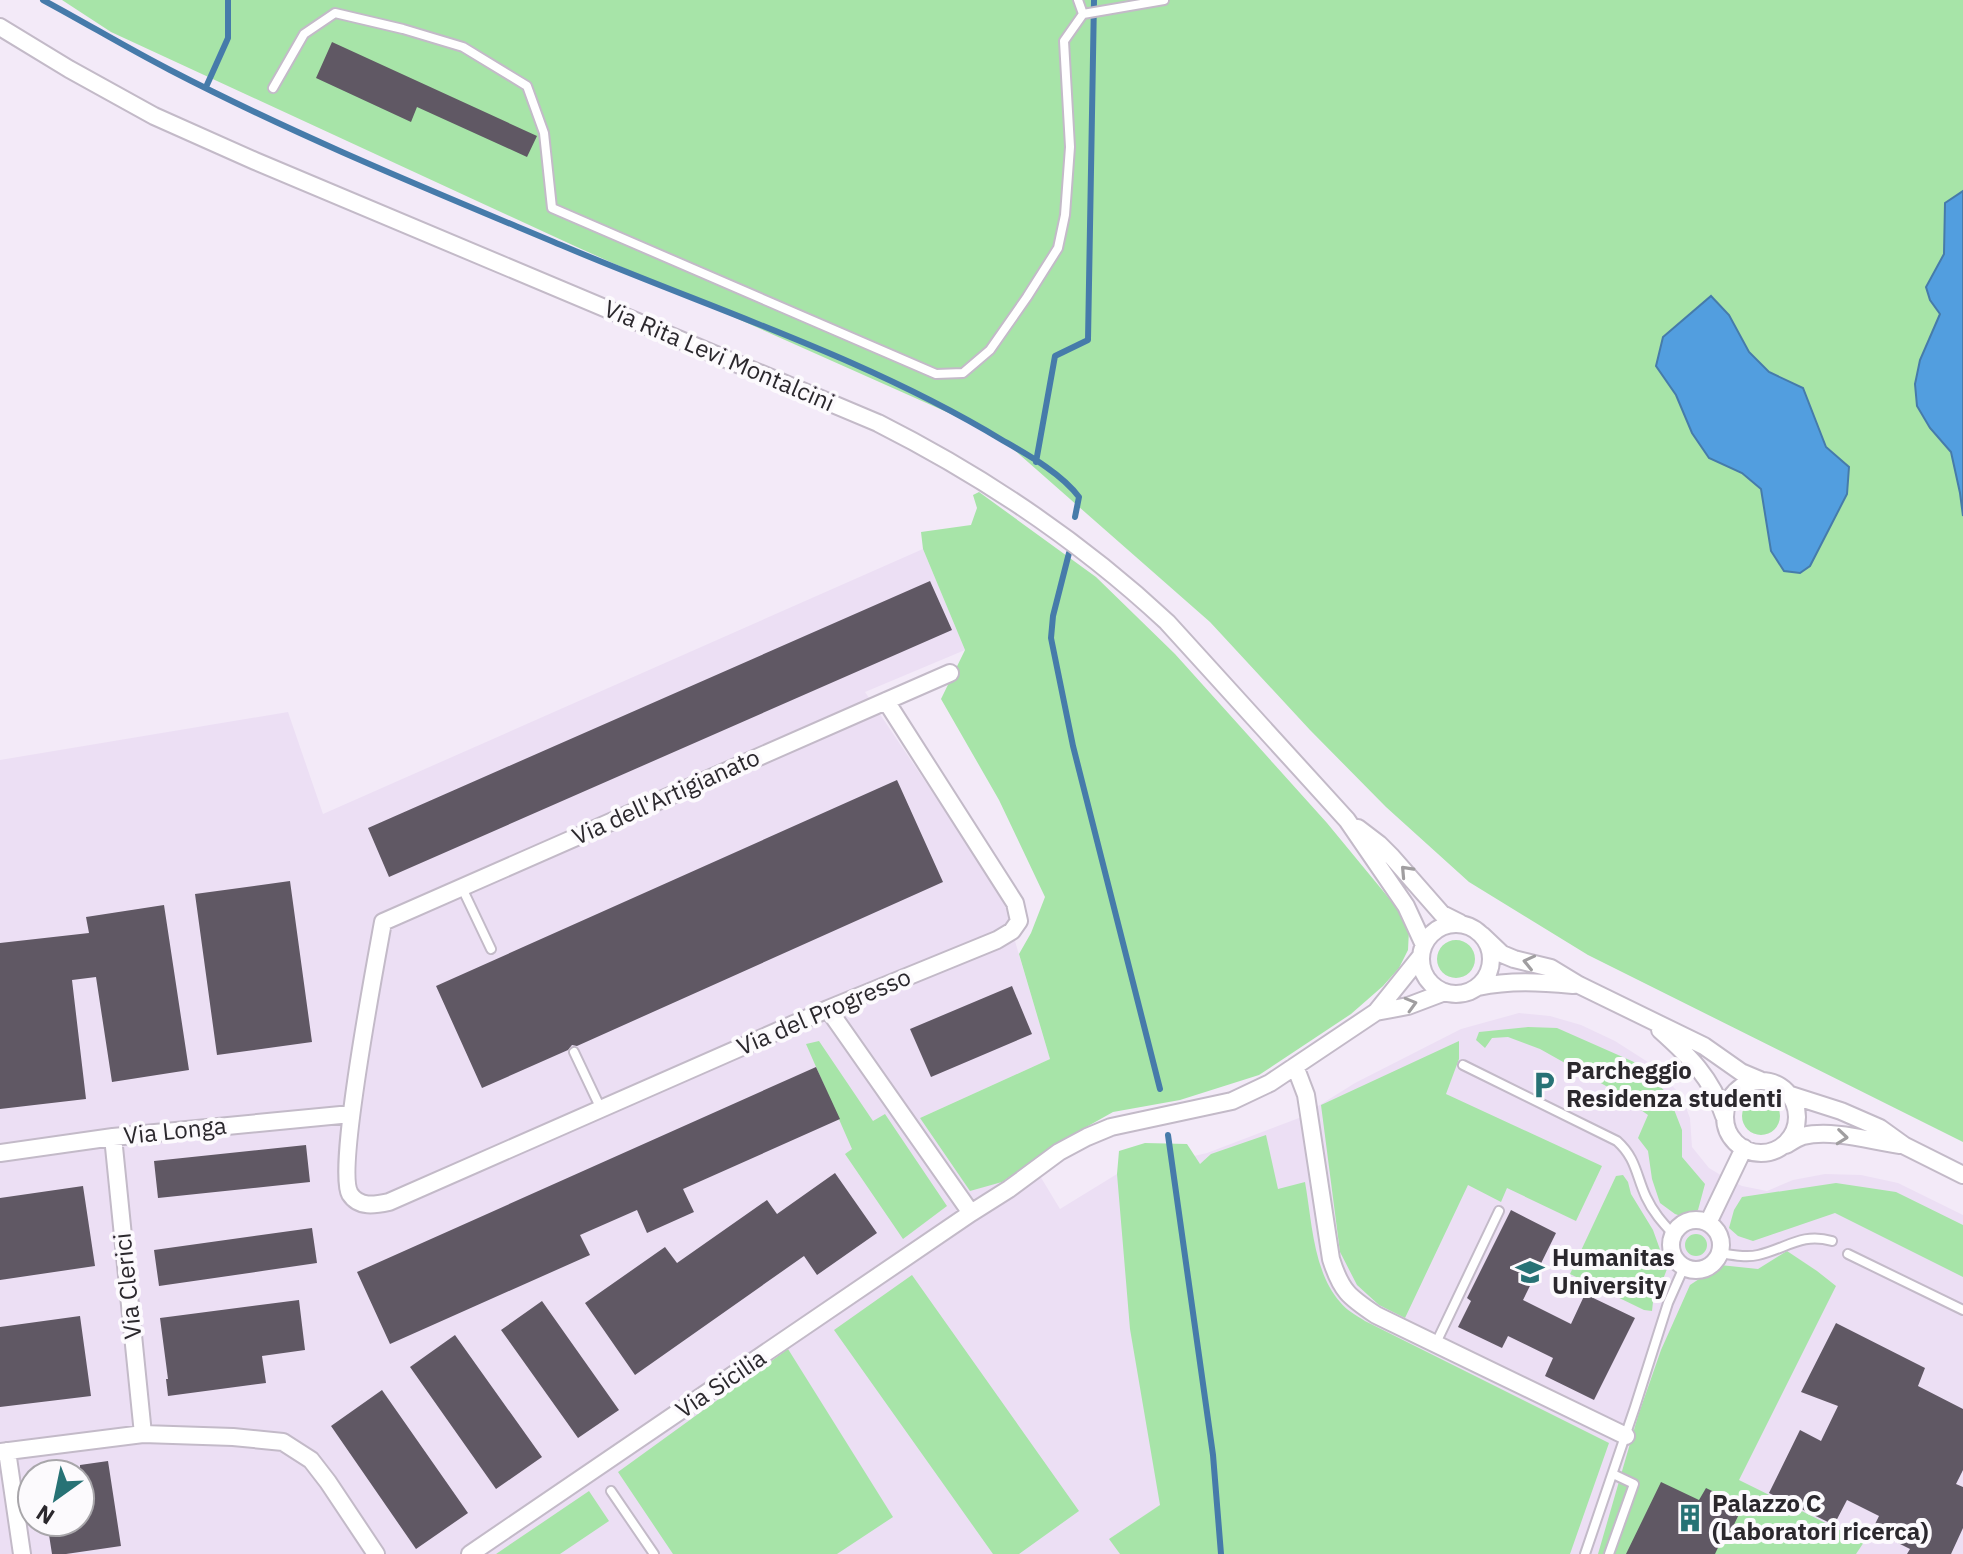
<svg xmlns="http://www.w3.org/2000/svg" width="1963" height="1554" font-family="'IBM Plex Sans',sans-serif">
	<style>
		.built { fill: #ecdff4; fill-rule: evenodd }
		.green { fill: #a7e4a8 }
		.water { fill: #529edf; stroke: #467baa; stroke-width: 2 }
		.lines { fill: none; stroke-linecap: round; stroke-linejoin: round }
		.stream { stroke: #467baa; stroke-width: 6 }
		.building { fill: #605864 }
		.lane-casing { stroke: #c3bac8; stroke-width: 12 }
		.street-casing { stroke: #c3bac8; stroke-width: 20 }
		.lane { stroke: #fff; stroke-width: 8 }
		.street { stroke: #fff; stroke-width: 16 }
		.oneway { stroke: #a09ea0 }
		.labels { text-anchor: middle; stroke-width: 8; stroke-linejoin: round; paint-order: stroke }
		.street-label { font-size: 24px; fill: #2b282d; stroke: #fcfafd }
		.poi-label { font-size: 24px; font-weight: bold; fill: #2b282d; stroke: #fcfafd; text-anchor: start }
	</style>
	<rect width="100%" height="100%" fill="#f3eaf8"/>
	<path class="built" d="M923 549 965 650 865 692 1009 906 1012 931 1050 1059 920 1118 1002 1182 1031 1161 1060 1209 1117 1174 1207 1153 1299 1118 1355 1083 1461 1029 1519 1013 1550 1016 1581 1025 1615 1041 1651 1064 1681 1095 1690 1118 1692 1147 1709 1168 1729 1180 1742 1186 1767 1191 1793 1180 1825 1174 1861 1175 1898 1183 1963 1215V1554H0V760L288 712 323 814ZM32 1474H80V1522H32Z"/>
	<path class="green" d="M62 0H1963V1142L1588 955 1469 882 1386 807 1310 730 1210 622 996 434 579 248 111 32Z
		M979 492 1096 577 1175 654 1327 823 1402 914 1409 930 1408 950 1399 968 1383 986 1351 1014 1259 1075 1180 1100 1113 1112 1065 1139 1002 1182 970 1191 920 1118 1050 1059 1019 954 1031 933 1045 897 999 800 941 699 965 650 923 549 921 532 971 525 977 508 973 495Z
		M1437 959a19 19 0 1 1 38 0a19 19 0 1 1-38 0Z
		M1528 1027 1557 1028 1634 1062 1668 1094 1682 1130V1157L1705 1184 1698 1210 1681 1216 1675 1214 1660 1203 1652 1179 1648 1151 1638 1138 1648 1115 1606 1086 1540 1049 1508 1037 1492 1038 1485 1048 1476 1040 1479 1032Z
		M819 1041 873 1121 885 1114 947 1206 903 1239 845 1154 852 1149 806 1044Z
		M1459 1041V1059L1446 1094 1602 1166 1576 1221 1507 1188 1501 1202 1468 1185 1405 1318 1379 1305 1357 1285 1340 1252 1321 1105Z
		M1742 1116a19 19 0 1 1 38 0a19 19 0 1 1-38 0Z
		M1266 1135 1278 1189 1305 1182C1312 1221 1313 1271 1340 1302 1346 1310 1356 1315 1365 1321L1609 1443 1570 1554H1120L1109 1539 1160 1505 1130 1329 1117 1174 1119 1151 1145 1143 1187 1144 1200 1164 1211 1154Z
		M1623 1175 1628 1182 1631 1194 1653 1230 1667 1269 1662 1282 1654 1293 1652 1311 1644 1310 1570 1274 1616 1176Z
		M1836 1183 1896 1192 1963 1225V1277L1835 1213 1753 1241 1738 1236 1729 1228 1734 1210 1742 1197Z
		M1685 1245a11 11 0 1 1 22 0a11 11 0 1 1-22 0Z
		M1787 1251 1817 1271 1836 1286 1739 1480 1864 1542 1856 1554H1598L1638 1416 1661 1350 1690 1285 1720 1265 1758 1269Z
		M912 1275 1079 1511 1019 1554H993L834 1330Z
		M788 1349 893 1517 837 1554H673L618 1472Z
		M589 1491 609 1521 560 1554H496Z"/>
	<path class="water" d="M1963 191V516L1960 493 1951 452 1930 428 1917 406 1915 384 1920 360 1940 314 1930 300 1926 287 1944 254 1945 203Z
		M1711 296 1729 315 1749 352 1769 372 1803 388 1826 447 1849 467 1847 494 1810 566 1800 573 1784 571 1771 551 1761 489 1742 473 1709 458 1692 433 1676 395 1656 366 1663 337Z"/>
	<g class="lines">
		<path class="stream" d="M43 0C86 23 127 48 170 70 297 136 430 190 561 245 709 308 865 357 1002 440 1028 455 1061 473 1079 497L1075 517
			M206 87 228 38V0
			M1036 462 1055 356 1088 340 1094 0
			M1069 553 1053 616 1051 638 1073 746 1160 1089
			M1168 1135 1213 1455 1221 1554"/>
	</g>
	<path class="building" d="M332 42 537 136 527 157 417 107 411 122 316 78Z
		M930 581 952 630 389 877 368 828Z
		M897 780 943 882 577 1046 572 1045 568 1050 482 1088 436 986Z
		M290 881 312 1042 217 1055 195 894Z
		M164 905 189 1070 112 1082 96 977 72 980 86 1099 0 1109V943L89 933 86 917Z
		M1012 986 1032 1034 931 1077 910 1029Z
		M816 1067 840 1119 683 1189 694 1212 647 1233 637 1210 580 1235 590 1255 390 1344 357 1272Z
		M306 1145 310 1182 158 1198 154 1161Z
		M835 1173 877 1233 817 1275 804 1256 635 1375 585 1303 665 1247 677 1263 767 1200 777 1214Z
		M83 1186 95 1266 0 1280V1198Z
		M1511 1210 1556 1233 1523 1300 1571 1324 1585 1294 1635 1318 1594 1400 1545 1376 1553 1358 1508 1336 1502 1348 1458 1327 1471 1301 1467 1298Z
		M312 1228 317 1263 159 1286 154 1250Z
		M299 1300 305 1350 262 1356 266 1383 168 1396 166 1379H168L160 1318Z
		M542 1301 619 1410 578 1438 501 1330Z
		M80 1316 91 1396 0 1407V1327Z
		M1836 1323 1925 1368 1918 1386 1963 1409V1470L1956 1484 1963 1487V1528L1951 1554H1907L1910 1549 1872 1530 1879 1516 1847 1500 1834 1525 1769 1493 1800 1430 1821 1441 1838 1406 1801 1392Z
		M455 1335 542 1457 496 1489 410 1367Z
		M382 1390 468 1513 416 1549 331 1426Z
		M108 1461 121 1546 66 1554H52L47 1522H80V1465Z
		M1661 1482 1699 1500 1706 1488 1743 1506 1727 1539 1723 1537 1715 1554H1626Z"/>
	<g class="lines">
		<defs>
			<path id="lane" d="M1078 0 1083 14
				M273 88 304 34 335 13 403 29 463 47 527 86 544 133 552 208 936 374 963 373 990 350 1027 297 1058 248 1065 215 1070 147 1064 41 1083 14 1164 0
				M462 888 491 949
				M574 1052 601 1109
				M1463 1065 1617 1141C1636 1158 1636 1175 1646 1197 1653 1212 1662 1222 1673 1234
				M1720 1253C1732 1255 1746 1258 1758 1255 1786 1249 1801 1232 1832 1241
				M1848 1254 1963 1310
				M1436 1343 1499 1211
				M611 1491 654 1554
				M1585 1554 1635 1407 1668 1303 1684 1267
				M1609 1554 1634 1484 1613 1474"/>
			<path id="street" d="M0 27 69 69 154 116 255 161 878 423C985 477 1079 540 1167 622L1347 820 1406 906 1424 945
				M886 701 1015 903 1019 921 1012 931 997 940 828 1009 389 1202C375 1205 359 1208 350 1194 336 1171 376 961 383 922L886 701 950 673
				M1358 828 1379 844 1392 857 1442 914 1460 923
				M1421 959a35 35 0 1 1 70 0a35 35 0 1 1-70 0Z
				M1482 935 1502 954 1514 959 1551 968 1579 985 1704 1046 1741 1072 1760 1080
				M1478 987C1510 980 1541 982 1573 985
				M828 1009 971 1213
				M1376 1012 1408 1006 1445 992
				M1660 1030C1689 1056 1712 1078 1724 1116
				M1295 1066 1306 1095 1331 1259C1341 1291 1349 1297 1376 1315L1626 1436
				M1725 1117a36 36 0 1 1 72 0a36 36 0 1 1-72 0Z
				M1791 1095 1841 1111 1880 1128 1905 1146 1963 1175
				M113 1137 143 1434
				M1786 1145C1791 1142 1797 1138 1803 1136 1832 1129 1871 1141 1900 1145
				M0 1153 113 1137 351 1114
				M1671 1245a25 25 0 1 1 50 0a25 25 0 1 1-50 0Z
				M1708 1223 1744 1148
				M7 1451 22 1554
				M0 1452 143 1434 233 1437 283 1442 311 1460 328 1482 376 1554
				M470 1554 971 1213 1009 1189 1059 1152 1087 1137 1111 1127 1232 1101 1270 1083 1376 1012 1421 956"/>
		</defs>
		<use href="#lane" class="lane-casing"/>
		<use href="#street" class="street-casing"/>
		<use href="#lane" class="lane"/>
		<use href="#street" class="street"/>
	</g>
	<defs><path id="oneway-chevron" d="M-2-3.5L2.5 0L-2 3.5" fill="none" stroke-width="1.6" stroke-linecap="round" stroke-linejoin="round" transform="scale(2)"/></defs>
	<g class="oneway">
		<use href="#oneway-chevron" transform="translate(1406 871) rotate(-133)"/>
		<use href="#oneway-chevron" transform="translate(1529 962) rotate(-167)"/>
		<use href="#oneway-chevron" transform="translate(1411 1004) rotate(-16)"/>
		<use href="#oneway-chevron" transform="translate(1842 1137) rotate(6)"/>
	</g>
	<defs>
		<symbol id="parking-bare" viewBox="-9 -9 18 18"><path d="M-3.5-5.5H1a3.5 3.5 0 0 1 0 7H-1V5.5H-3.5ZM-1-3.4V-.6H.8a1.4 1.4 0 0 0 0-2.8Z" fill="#277275" stroke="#fcfafd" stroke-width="2.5" paint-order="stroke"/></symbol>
		<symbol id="university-bare" viewBox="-9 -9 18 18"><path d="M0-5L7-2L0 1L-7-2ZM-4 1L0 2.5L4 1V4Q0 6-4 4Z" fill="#277275" stroke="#fcfafd" stroke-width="2.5" paint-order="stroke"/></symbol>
		<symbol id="building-bare" viewBox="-9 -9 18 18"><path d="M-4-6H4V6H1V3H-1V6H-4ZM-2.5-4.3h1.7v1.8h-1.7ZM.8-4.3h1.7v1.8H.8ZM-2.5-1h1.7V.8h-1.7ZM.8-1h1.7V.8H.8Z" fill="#277275" stroke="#fcfafd" stroke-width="2.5" paint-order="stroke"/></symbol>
	</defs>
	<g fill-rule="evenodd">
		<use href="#parking-bare" x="1524" y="1065" width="40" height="40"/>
		<use href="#university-bare" x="1510" y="1252" width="40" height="40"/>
		<use href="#building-bare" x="1670" y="1498" width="40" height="40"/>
	</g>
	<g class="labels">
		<g class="street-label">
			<text transform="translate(719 356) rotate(23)" y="8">Via Rita Levi Montalcini</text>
			<text transform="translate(666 797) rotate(-24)" y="8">Via dell'Artigianato</text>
			<text transform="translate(824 1012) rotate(-23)" y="8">Via del Progresso</text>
			<text transform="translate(175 1131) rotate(-6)" y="8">Via Longa</text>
			<text transform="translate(128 1286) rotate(-96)" y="8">Via Clerici</text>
			<text transform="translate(721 1384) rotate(-34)" y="8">Via Sicilia</text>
		</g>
		<g class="poi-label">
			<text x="1566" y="1079">Parcheggio<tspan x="1566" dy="28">Residenza studenti</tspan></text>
			<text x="1552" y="1266">Humanitas<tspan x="1552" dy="28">University</tspan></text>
			<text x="1712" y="1512">Palazzo C<tspan x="1712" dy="28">(Laboratori ricerca)</tspan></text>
		</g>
	</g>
	<g transform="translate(56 1498) rotate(213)"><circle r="38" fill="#fcfafd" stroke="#a8a6aa" stroke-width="2"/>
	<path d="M0-6L14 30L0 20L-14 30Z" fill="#277275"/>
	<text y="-12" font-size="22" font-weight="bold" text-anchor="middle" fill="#2b282d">N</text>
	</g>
</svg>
